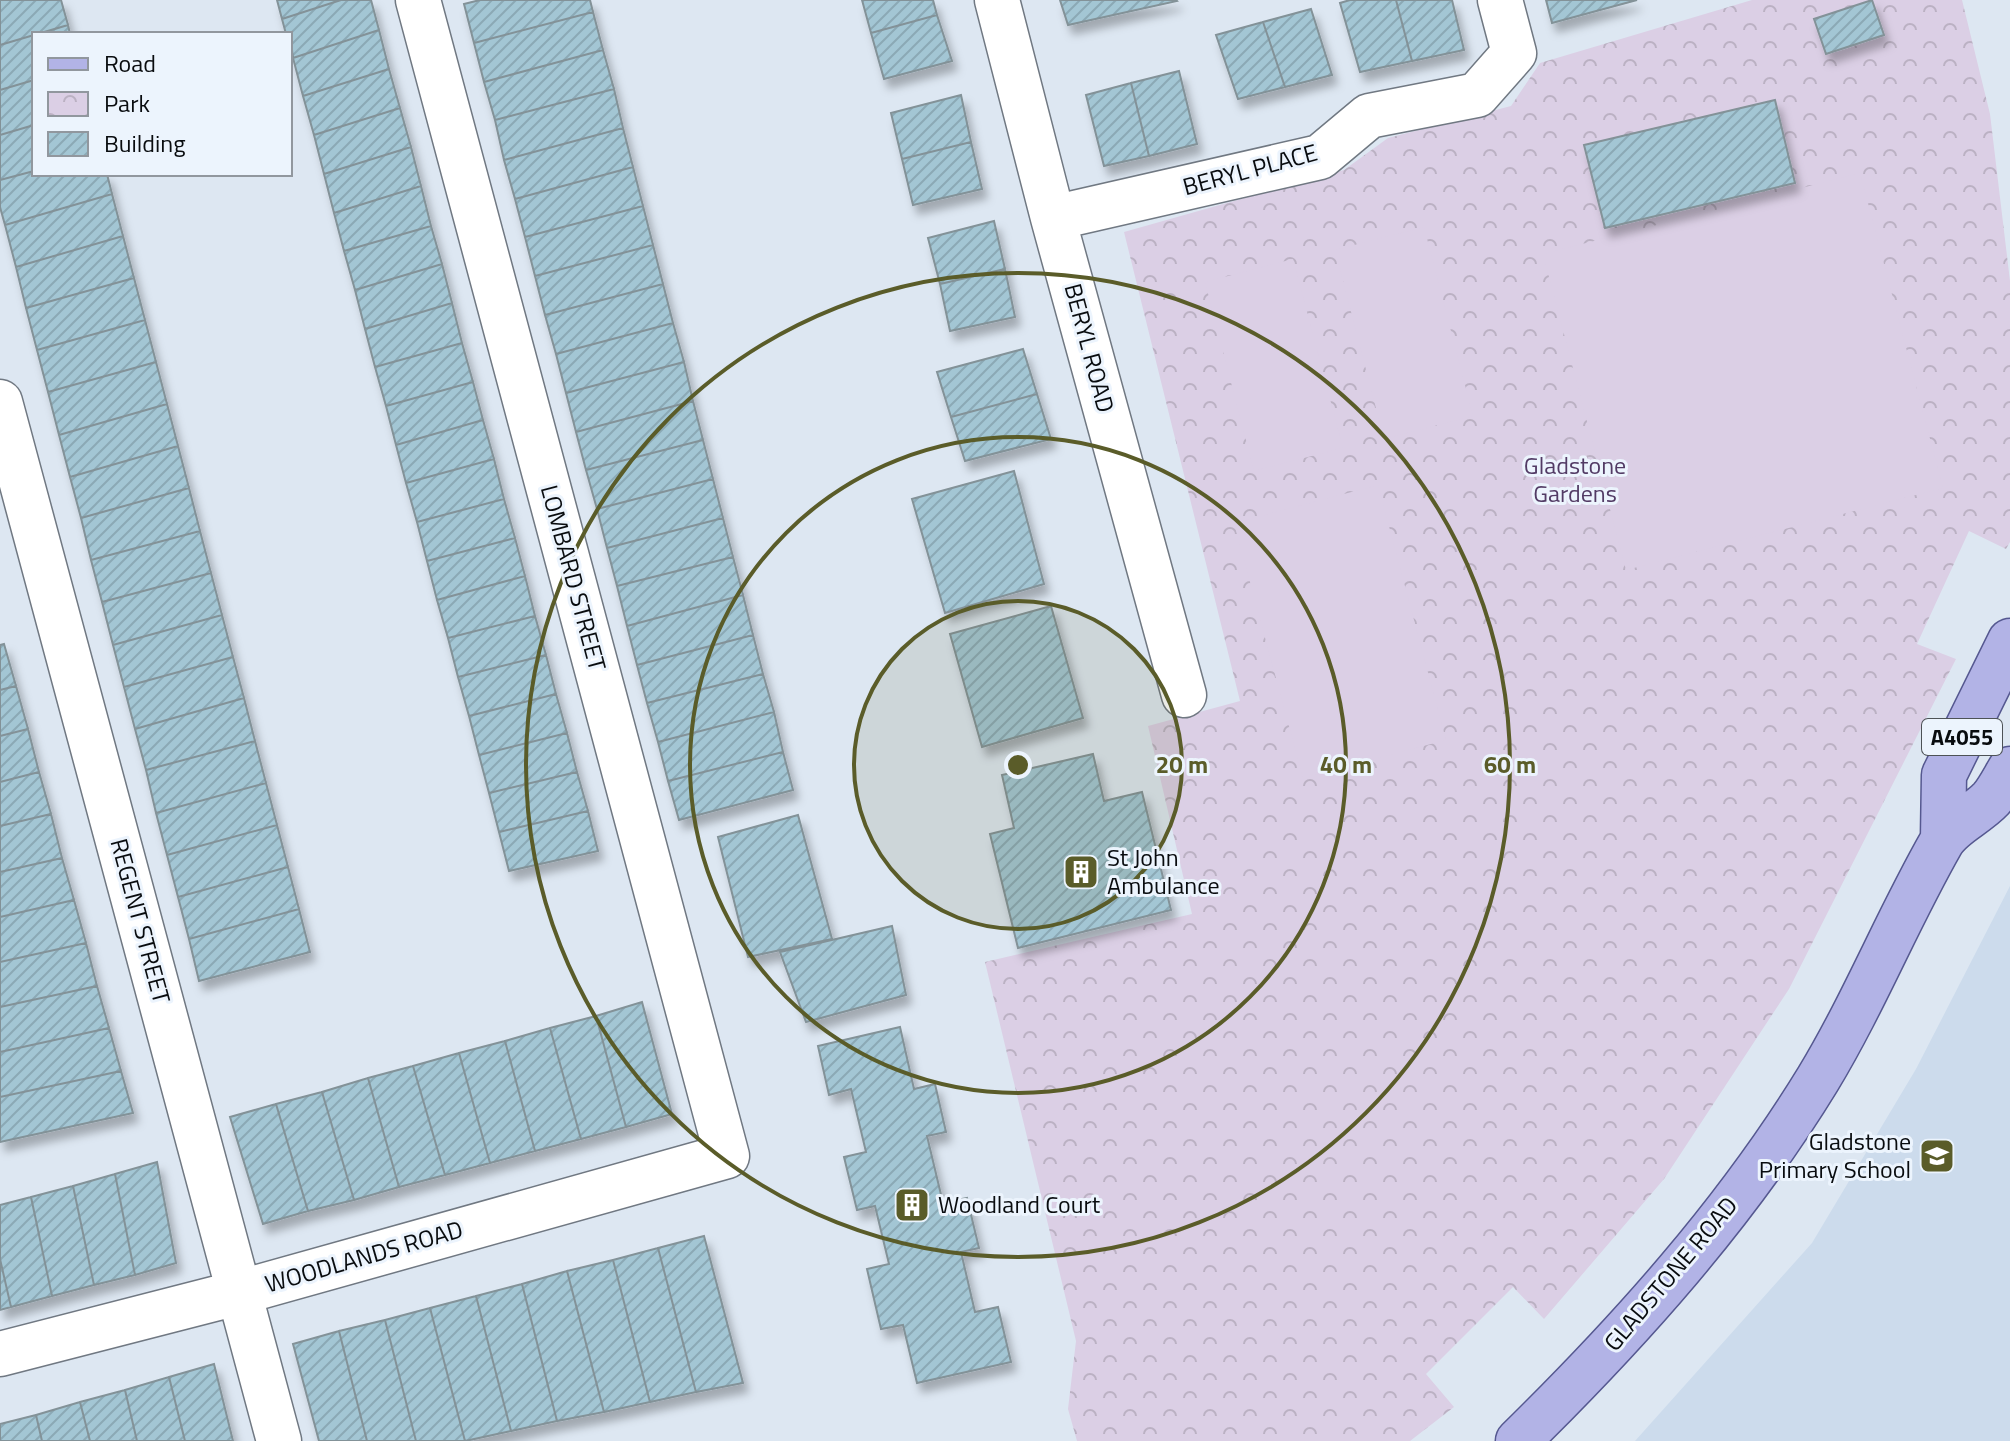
<svg xmlns="http://www.w3.org/2000/svg" width="2010" height="1441" font-family="'Titillium Web',sans-serif">
	<style>
		.built { fill: #ccdbec }
		.park { fill: url(#park-crowns) }
		.pitch { fill: #dbcfe5 }
		.building { fill: url(#building-hatch); stroke: #839298; stroke-width: 2; filter: url(#shadow) }
		.lines { fill: none; stroke-linecap: round; stroke-linejoin: round }
		.street-casing { stroke: #707882; stroke-width: 47 }
		.primary-casing { stroke: #555890; stroke-width: 47 }
		.street { stroke: #fff; stroke-width: 44 }
		.primary { stroke: #b2b3e6; stroke-width: 44 }
		.ring { fill: none; stroke: #5a5c29; stroke-width: 4 }
		.labels { text-anchor: middle; stroke-width: 6; stroke-linejoin: round; paint-order: stroke }
		.shield { fill: #ecf4fd; stroke: #4d5256; stroke-width: 2 }
		.shield-label { font-size: 22px; font-weight: bold; fill: #090c0f }
		.street-label { font-size: 24px; fill: #090c0f; stroke: #ecf4fd }
		.park-label { font-size: 24px; fill: #523b65; stroke: #ecf4fd }
		.poi-label { font-size: 24px; fill: #090c0f; stroke: #ecf4fd; text-anchor: start }
		.centre { fill: #5a5c29; stroke: #ecf4fd; stroke-width: 4 }
		.ring-label { font-size: 24px; text-anchor: middle; font-weight: bold; fill: #5a5c29; stroke: #ecf4fd; stroke-width: 6; stroke-linejoin: round; paint-order: stroke }
	</style>
	<defs>
		<pattern id="park-crowns" width="20" height="18" patternUnits="userSpaceOnUse" patternTransform="scale(2)"><rect width="20" height="18" fill="#dbcfe5"/><path d="M2 6a3 3 0 1 1 6 0M12 15a3 3 0 1 1 6 0" fill="none" stroke="#bbb1c3"/></pattern>
		<pattern id="building-hatch" width="6" height="6" patternUnits="userSpaceOnUse" patternTransform="scale(2)"><rect width="6" height="6" fill="#a3c6d4"/><path d="M-1 1l2-2M0 6l6-6M5 7l2-2" fill="none" stroke="#8ba9b5"/></pattern>
		<filter id="shadow"><feDropShadow dx="5" dy="9" stdDeviation="4" flood-color="#0004"/></filter>
	</defs>
	<rect width="100%" height="100%" fill="#dde7f2"/>
	<path class="built" d="M2010 886V1441H1635L1812 1243 1916 1069Z"/>
	<path class="park" d="M1752 0H1962L1990 114 2010 281V542L2006 549 1969 531 1917 644 1956 659 1789 989 1664 1179 1544 1319 1513 1287 1426 1374 1454 1407 1410 1441H1077L1068 1409 1076 1341 985 962 1192 914 1148 726 1240 701 1124 232 1344 170 1388 138 1511 106 1540 63Z"/>
	<path class="pitch" d="M1860 173 1943 488 1626 570 1543 254Z
		M1424 227 1473 416 1384 439 1335 250Z
		M1293 259 1343 448 1254 471 1205 282Z
		M1378 485 1446 740 1303 778 1234 523Z"/>
	<path class="building" d="M0 0H61L68 25 0 45Z
		M277 0H341L282 19Z
		M341 0H371L379 30 293 58 290 34H286L282 19Z
		M480 0H590L593 12 474 43 464 4Z
		M862 0H933L937 15 871 33Z
		M1060 0H1176L1177 1 1068 25Z
		M1350 0H1396L1412 61 1360 72 1340 3Z
		M1396 0H1452L1464 50 1412 61Z
		M1546 0H1637L1552 23Z
		M1872 0 1884 35 1826 54 1814 19Z
		M1311 9 1332 75 1285 87 1263 22Z
		M593 12 603 50 484 82 474 43Z
		M937 15 952 61 884 79 871 33Z
		M1263 22 1285 87 1238 99 1216 35Z
		M68 25 70 34H38Z
		M379 30 389 69 303 96 293 58Z
		M34 35V80L0 90V45Z
		M603 50 614 89 495 120 484 82Z
		M389 69 400 108 314 135 303 96Z
		M1179 71 1197 144 1149 156 1131 83Z
		M34 80V125L0 135V90Z
		M1131 83 1149 156 1104 166 1086 95Z
		M614 89 623 128 504 160 495 120Z
		M961 95 971 142 902 159 891 113Z
		M1775 100 1795 183 1605 228 1584 145Z
		M400 108 411 147 324 174 314 135Z
		M34 125V171L0 180V135Z
		M623 128 633 167 515 199 504 160Z
		M971 142 982 189 913 205 902 159Z
		M411 147 421 186 334 213 324 174Z
		M633 167 643 206 525 237 515 199Z
		M34 171V174H107L112 194 5 225 0 207V180Z
		M421 186 431 226 344 251 334 213Z
		M112 194 123 236 16 267 5 225Z
		M643 206 653 245 535 276 525 237Z
		M994 221 1005 269 940 284 928 238Z
		M431 226 442 264 355 290 344 251Z
		M123 236 134 278 26 308 16 267Z
		M653 245 663 284 545 315 535 276Z
		M442 264 452 303 365 329 355 290Z
		M1005 269 1015 317 950 331 940 284Z
		M134 278 145 320 37 350 26 308Z
		M663 284 673 323 556 354 545 315Z
		M452 303 462 343 375 367 365 329Z
		M145 320 156 362 48 392 37 350Z
		M673 323 684 362 566 393 556 354Z
		M462 343 473 382 386 406 375 367Z
		M1023 349 1037 394 951 417 937 372Z
		M156 362 167 404 59 435 48 392Z
		M684 362 693 401 576 432 566 393Z
		M473 382 483 420 396 445 386 406Z
		M1037 394 1051 439 965 461 951 417Z
		M693 401 703 440 586 470 576 432Z
		M167 404 178 446 70 477 59 435Z
		M483 420 494 459 406 483 396 445Z
		M703 440 713 479 597 509 586 470Z
		M178 446 189 488 81 518 70 477Z
		M494 459 504 499 417 522 406 483Z
		M1014 471 1044 584 945 613 912 499Z
		M713 479 723 518 607 548 597 509Z
		M189 488 200 531 91 560 81 518Z
		M504 499 515 538 427 561 417 522Z
		M723 518 733 557 617 586 607 548Z
		M200 531 211 573 102 602 91 560Z
		M515 538 525 576 437 600 427 561Z
		M733 557 743 595 627 626 617 586Z
		M211 573 222 615 113 645 102 602Z
		M525 576 535 616 448 638 437 600Z
		M743 595 753 635 637 665 627 626Z
		M1051 606 1083 718 982 747 950 634Z
		M222 615 233 657 124 687 113 645Z
		M535 616 546 655 458 677 448 638Z
		M753 635 763 674 647 703 637 665Z
		M4 644 16 686 0 690V645Z
		M546 655 556 694 469 716 458 677Z
		M233 657 244 698 135 729 124 687Z
		M763 674 774 712 658 742 647 703Z
		M16 686 28 729 0 736V690Z
		M556 694 567 733 479 755 469 716Z
		M244 698 255 741 146 770 135 729Z
		M774 712 783 752 668 781 658 742Z
		M28 729 39 772 0 782V736Z
		M567 733 577 772 489 793 479 755Z
		M255 741 266 783 156 813 146 770Z
		M783 752 793 790 679 820 668 781Z
		M1093 754 1104 801 1142 792 1171 910 1018 948 990 834 1014 828 1002 775Z
		M39 772 51 814 0 826V782Z
		M577 772 588 811 499 832 489 793Z
		M266 783 277 825 167 855 156 813Z
		M588 811 598 851 509 871 499 832Z
		M51 814 62 858 0 872V826Z
		M798 815 832 939 748 957 718 837Z
		M277 825 288 867 178 897 167 855Z
		M62 858 74 900 0 917V872Z
		M288 867 299 909 189 939 178 897Z
		M74 900 86 943 0 962V917Z
		M299 909 310 952 199 981 189 939Z
		M892 926 906 995 806 1022 780 952Z
		M86 943 97 986 0 1007V962Z
		M97 986 109 1028 0 1052V1007Z
		M642 1002 672 1114 626 1127 596 1016Z
		M596 1016 626 1127 581 1139 550 1028Z
		M900 1027 914 1089 935 1084 946 1132 927 1136 943 1203 967 1198 979 1248 961 1252 975 1312 998 1307 1011 1362 917 1383 903 1325 881 1329 867 1269 889 1264 875 1206 857 1210 844 1157 866 1152 851 1089 829 1095 818 1046Z
		M109 1028 121 1071 0 1097V1052Z
		M550 1028 581 1139 535 1151 505 1041Z
		M505 1041 535 1151 490 1163 459 1053Z
		M459 1053 490 1163 445 1175 413 1066Z
		M413 1066 445 1175 399 1187 368 1078Z
		M121 1071 133 1113 0 1142V1097Z
		M368 1078 399 1187 354 1200 322 1092Z
		M322 1092 354 1200 308 1211 276 1104Z
		M276 1104 308 1211 263 1224 230 1117Z
		M157 1162 176 1263 135 1275 115 1174Z
		M115 1174 135 1275 94 1285 73 1186Z
		M73 1186 94 1285 52 1296 31 1197Z
		M31 1197 52 1296 11 1307 0 1259V1205Z
		M704 1236 743 1383 696 1392 658 1248Z
		M658 1248 696 1392 650 1402 613 1260Z
		M0 1259 11 1307 0 1310Z
		M613 1260 650 1402 604 1412 567 1271Z
		M567 1271 604 1412 557 1421 522 1284Z
		M522 1284 557 1421 511 1431 476 1296Z
		M476 1296 511 1431 465 1441 430 1308Z
		M430 1308 465 1441H416L385 1320Z
		M385 1320 416 1441H367L339 1331Z
		M339 1331 367 1441H319L293 1344Z
		M214 1364 233 1441H185L169 1377Z
		M169 1377 185 1441H137L125 1390Z
		M125 1390 137 1441H90L80 1402Z
		M80 1402 90 1441H42L36 1415Z
		M36 1415 42 1441H0V1424Z"/>
	<g class="lines">
		<defs>
			<path id="street" d="M997 0 1053 218 1184 695
				M1053 218 1320 157 1369 116 1477 95 1514 53 1500 0
				M0 402 279 1441
				M0 1354 241 1292 727 1156 418 0"/>
			<path id="primary" d="M1943 839 1944 775 2010 641
				M1518 1441C1630 1331 1736 1213 1818 1079 1864 1003 1897 920 1941 843 1951 825 1976 815 1991 799 1998 791 2004 779 2010 769"/>
		</defs>
		<use href="#street" class="street-casing"/>
		<use href="#primary" class="primary-casing"/>
		<use href="#street" class="street"/>
		<use href="#primary" class="primary"/>
	</g>
	<circle cx="1018" cy="765" r="164" fill="#5a5c29" fill-opacity=".12"/>
	<g class="ring">
		<circle cx="1018" cy="765" r="164"/>
		<circle cx="1018" cy="765" r="328"/>
		<circle cx="1018" cy="765" r="492"/>
	</g>
	<defs>
		<symbol id="building-square" viewBox="-11 -11 22 22"><rect x="-9" y="-9" width="18" height="18" rx="4" fill="#5a5c29" stroke="#ecf4fd"/><path d="M-4-6H4V6H1V3H-1V6H-4ZM-2.5-4.3h1.7v1.8h-1.7ZM.8-4.3h1.7v1.8H.8ZM-2.5-1h1.7V.8h-1.7ZM.8-1h1.7V.8H.8Z" fill="#fff"/></symbol>
		<symbol id="school-square" viewBox="-11 -11 22 22"><rect x="-9" y="-9" width="18" height="18" rx="4" fill="#5a5c29" stroke="#ecf4fd"/><path d="M0-5L7-2L0 1L-7-2ZM-4 1L0 2.5L4 1V4Q0 6-4 4Z" fill="#fff"/></symbol>
	</defs>
	<g fill-rule="evenodd">
		<use href="#building-square" x="1061" y="852" width="40" height="40"/>
		<use href="#school-square" x="1917" y="1136" width="40" height="40"/>
		<use href="#building-square" x="892" y="1185" width="40" height="40"/>
	</g>
	<g class="labels">
		<rect class="shield" x="1922" y="719" width="80" height="36" rx="6"/>
		<g class="shield-label">
			<text x="1962" y="745">A4055</text>
		</g>
		<g class="street-label">
			<text transform="translate(1250 170) rotate(-15)" y="8">BERYL PLACE</text>
			<text transform="translate(1089 348) rotate(75)" y="8">BERYL ROAD</text>
			<text transform="translate(573 578) rotate(75)" y="8">LOMBARD STREET</text>
			<text transform="translate(140 921) rotate(75)" y="8">REGENT STREET</text>
			<text transform="translate(364 1257) rotate(-16)" y="8">WOODLANDS ROAD</text>
			<text transform="translate(1671 1274) rotate(-50)" y="8">GLADSTONE ROAD</text>
		</g>
		<g class="park-label">
			<text x="1575" y="474">Gladstone<tspan x="1575" dy="28">Gardens</tspan></text>
		</g>
		<g class="poi-label">
			<text x="1107" y="866">St John<tspan x="1107" dy="28">Ambulance</tspan></text>
			<text x="1911" y="1150" text-anchor="end">Gladstone<tspan x="1911" dy="28">Primary School</tspan></text>
			<text x="938" y="1213">Woodland Court</text>
		</g>
	</g>
	<circle cx="1018" cy="765" r="12" class="centre"/>
	<g class="ring-label">
		<text x="1182" y="773">20 m</text>
		<text x="1346" y="773">40 m</text>
		<text x="1510" y="773">60 m</text>
	</g>
	<rect x="32" y="32" width="260" height="144" fill="#ecf4fd" stroke="#91979e" stroke-width="2"/>
	<rect x="48" y="58" width="40" height="12" fill="#b2b3e6" stroke="#91979e" stroke-width="2"/>
	<text x="104" y="72" font-size="24" fill="#090c0f">Road</text>
	<rect x="48" y="92" width="40" height="24" fill="url(#park-crowns)" stroke="#91979e" stroke-width="2"/>
	<text x="104" y="112" font-size="24" fill="#090c0f">Park</text>
	<rect x="48" y="132" width="40" height="24" fill="url(#building-hatch)" stroke="#91979e" stroke-width="2"/>
	<text x="104" y="152" font-size="24" fill="#090c0f">Building</text>
</svg>
